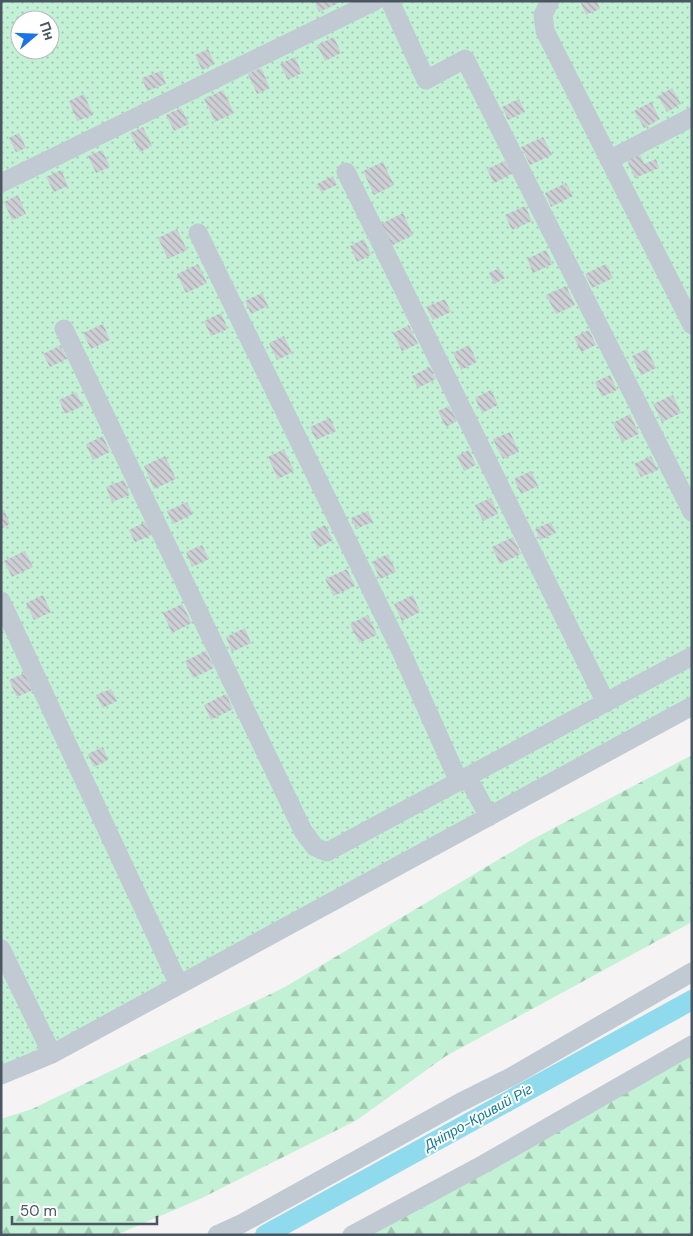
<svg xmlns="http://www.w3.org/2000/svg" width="693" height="1236" font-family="'DM Sans',sans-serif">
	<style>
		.forest { fill: url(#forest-firs) }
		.garden { fill: url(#garden-dots); fill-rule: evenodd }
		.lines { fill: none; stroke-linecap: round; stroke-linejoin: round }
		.canal { stroke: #90daee; stroke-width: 20 }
		.building { fill: url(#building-back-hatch) }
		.minor { stroke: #c1cad2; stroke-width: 19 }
		.labels { text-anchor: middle; stroke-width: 4; stroke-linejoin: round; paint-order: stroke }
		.water-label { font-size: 14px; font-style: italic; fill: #0c7c9b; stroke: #fff }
	</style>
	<defs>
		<pattern id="forest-firs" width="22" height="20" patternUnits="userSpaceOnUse" patternTransform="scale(1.25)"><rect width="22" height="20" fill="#c3f1d5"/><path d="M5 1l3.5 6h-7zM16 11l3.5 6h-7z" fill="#a0c6b0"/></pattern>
		<pattern id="garden-dots" width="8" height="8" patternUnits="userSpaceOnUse" patternTransform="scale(1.25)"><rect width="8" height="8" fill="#c3f1d5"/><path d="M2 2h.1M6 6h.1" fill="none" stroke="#a0c6b0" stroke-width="1.8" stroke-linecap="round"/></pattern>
		<pattern id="building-back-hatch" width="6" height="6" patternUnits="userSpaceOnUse" patternTransform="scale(1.25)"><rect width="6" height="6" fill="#cdcfd5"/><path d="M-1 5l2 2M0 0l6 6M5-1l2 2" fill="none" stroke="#a8abb0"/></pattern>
	</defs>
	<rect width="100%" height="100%" fill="#f5f3f3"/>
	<path class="forest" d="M692 755V922L446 1056 357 1120 202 1198 116 1235H1V1119L32 1109 285 987 533 839Z
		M692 1045V1235H352Z"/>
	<path class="garden" d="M1 1H692V706L1 1075ZM20 20H50V50H20Z"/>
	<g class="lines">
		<path class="canal" d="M265 1235 692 1000"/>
	</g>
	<path class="building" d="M314 1H338L339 3 319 12Z
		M580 1H597L600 9 586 15Z
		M334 37 341 53 325 61 317 45Z
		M208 49 215 64 202 70 195 55Z
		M295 57 302 73 288 80 280 64Z
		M261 68 270 88 257 94 248 74Z
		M161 71 166 84 147 91 142 78Z
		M672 88 681 104 667 112 658 96Z
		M223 90 234 113 215 122 204 99Z
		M84 94 93 115 77 121 69 101Z
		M519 99 525 112 508 120 502 107Z
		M651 102 660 119 644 128 634 111Z
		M181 108 189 124 174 131 166 115Z
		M143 127 152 146 140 152 130 133Z
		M19 133 26 148 16 152 9 138Z
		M543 137 552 155 530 165 521 147Z
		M102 150 110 167 96 173 88 156Z
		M640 154 644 164 656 159 659 168 635 178 627 160Z
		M505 161 512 174 494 183 487 169Z
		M383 162 394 185 374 195 363 171Z
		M61 170 68 186 54 192 46 177Z
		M333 176 337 185 321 192 317 184Z
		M566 183 573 196 551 207 545 193Z
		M18 195 26 214 12 220 4 202Z
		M525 206 532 221 512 230 505 215Z
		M403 213 413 235 391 246 381 224Z
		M177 229 187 250 168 259 158 238Z
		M364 239 371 255 357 262 350 246Z
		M546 250 553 264 533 273 527 259Z
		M198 264 207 283 186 293 177 274Z
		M606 264 613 278 592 288 585 274Z
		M499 268 505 278 494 284 489 273Z
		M566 286 575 305 556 314 546 295Z
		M262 293 268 306 251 314 245 301Z
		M445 299 451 312 433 320 426 307Z
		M221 313 228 329 211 336 204 321Z
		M103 324 110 340 91 349 83 333Z
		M409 325 418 344 402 351 393 333Z
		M589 330 596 345 581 352 574 337Z
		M284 336 292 353 277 360 269 343Z
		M61 345 67 359 50 367 43 354Z
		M469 345 477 362 461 370 453 353Z
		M647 349 656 368 641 375 632 356Z
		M430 367 436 379 418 388 412 376Z
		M610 375 617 390 602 397 595 382Z
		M491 390 498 405 482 413 475 398Z
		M76 392 83 406 65 414 59 400Z
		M673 395 681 413 662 422 653 404Z
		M449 406 457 421 446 427 438 411Z
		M630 414 639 434 622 442 613 423Z
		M330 418 336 431 316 440 310 427Z
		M510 432 519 452 503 459 493 439Z
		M103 436 110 452 93 460 86 444Z
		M284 449 294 471 278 479 268 457Z
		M469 450 476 465 464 471 457 456Z
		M165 456 176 479 154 489 144 466Z
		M651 456 658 470 641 477 634 464Z
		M531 471 538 486 521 494 514 479Z
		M124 480 130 495 112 502 106 487Z
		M491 498 498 514 483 521 475 505Z
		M187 502 193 514 173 524 167 511Z
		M4 510 10 524 1 529V511Z
		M368 511 373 522 356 529 351 518Z
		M145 522 152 535 135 542 129 530Z
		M551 522 556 533 540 540 535 529Z
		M325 525 333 540 318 548 310 533Z
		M513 537 521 554 500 564 492 547Z
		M202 545 209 559 192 567 186 552Z
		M25 551 33 567 12 577 4 561Z
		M388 554 396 572 380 579 372 562Z
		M347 569 355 586 334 596 325 579Z
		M43 595 51 612 34 620 26 603Z
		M413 595 420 612 402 621 394 604Z
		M182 604 192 623 172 633 163 613Z
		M368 615 377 635 359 643 350 624Z
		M245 628 251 643 232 652 226 637Z
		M206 651 214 668 193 678 185 661Z
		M27 672 35 689 17 697 9 680Z
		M111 689 117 701 103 708 96 695Z
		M226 694 233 709 211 720 204 705Z
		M103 747 108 760 94 767 88 754Z"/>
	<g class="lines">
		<path class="minor" d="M390 1 426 80 465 59 692 512
			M550 1 543 15 545 31 692 325
			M609 160 692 117
			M346 172 606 703
			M1 183 375 1
			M198 233 401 651 459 782
			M64 329 303 831 315 847 327 852 692 656
			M1 601 179 985
			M468 778 489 817
			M1 949 52 1054
			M1 1075 52 1054 692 706
			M217 1235 241 1224 461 1102 511 1077 692 972
			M352 1235 484 1164 692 1045"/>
	</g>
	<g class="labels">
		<g class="water-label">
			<text transform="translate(478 1117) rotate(-29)" y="5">Дніпро-Кривий Ріг</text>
		</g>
	</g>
	<rect width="693" height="1236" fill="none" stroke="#4a5661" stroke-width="5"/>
	<g transform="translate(35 35) rotate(71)"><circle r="24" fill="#ffffff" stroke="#b7bbc0"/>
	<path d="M0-4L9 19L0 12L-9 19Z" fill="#1a73e8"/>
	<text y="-8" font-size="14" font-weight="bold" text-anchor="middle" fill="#4a5661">Пн</text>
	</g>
	<path d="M12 1216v8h145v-8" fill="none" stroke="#4a5661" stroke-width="2.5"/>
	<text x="20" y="1216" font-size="15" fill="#4a5661" stroke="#ffffff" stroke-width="4" paint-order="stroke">50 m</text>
</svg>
